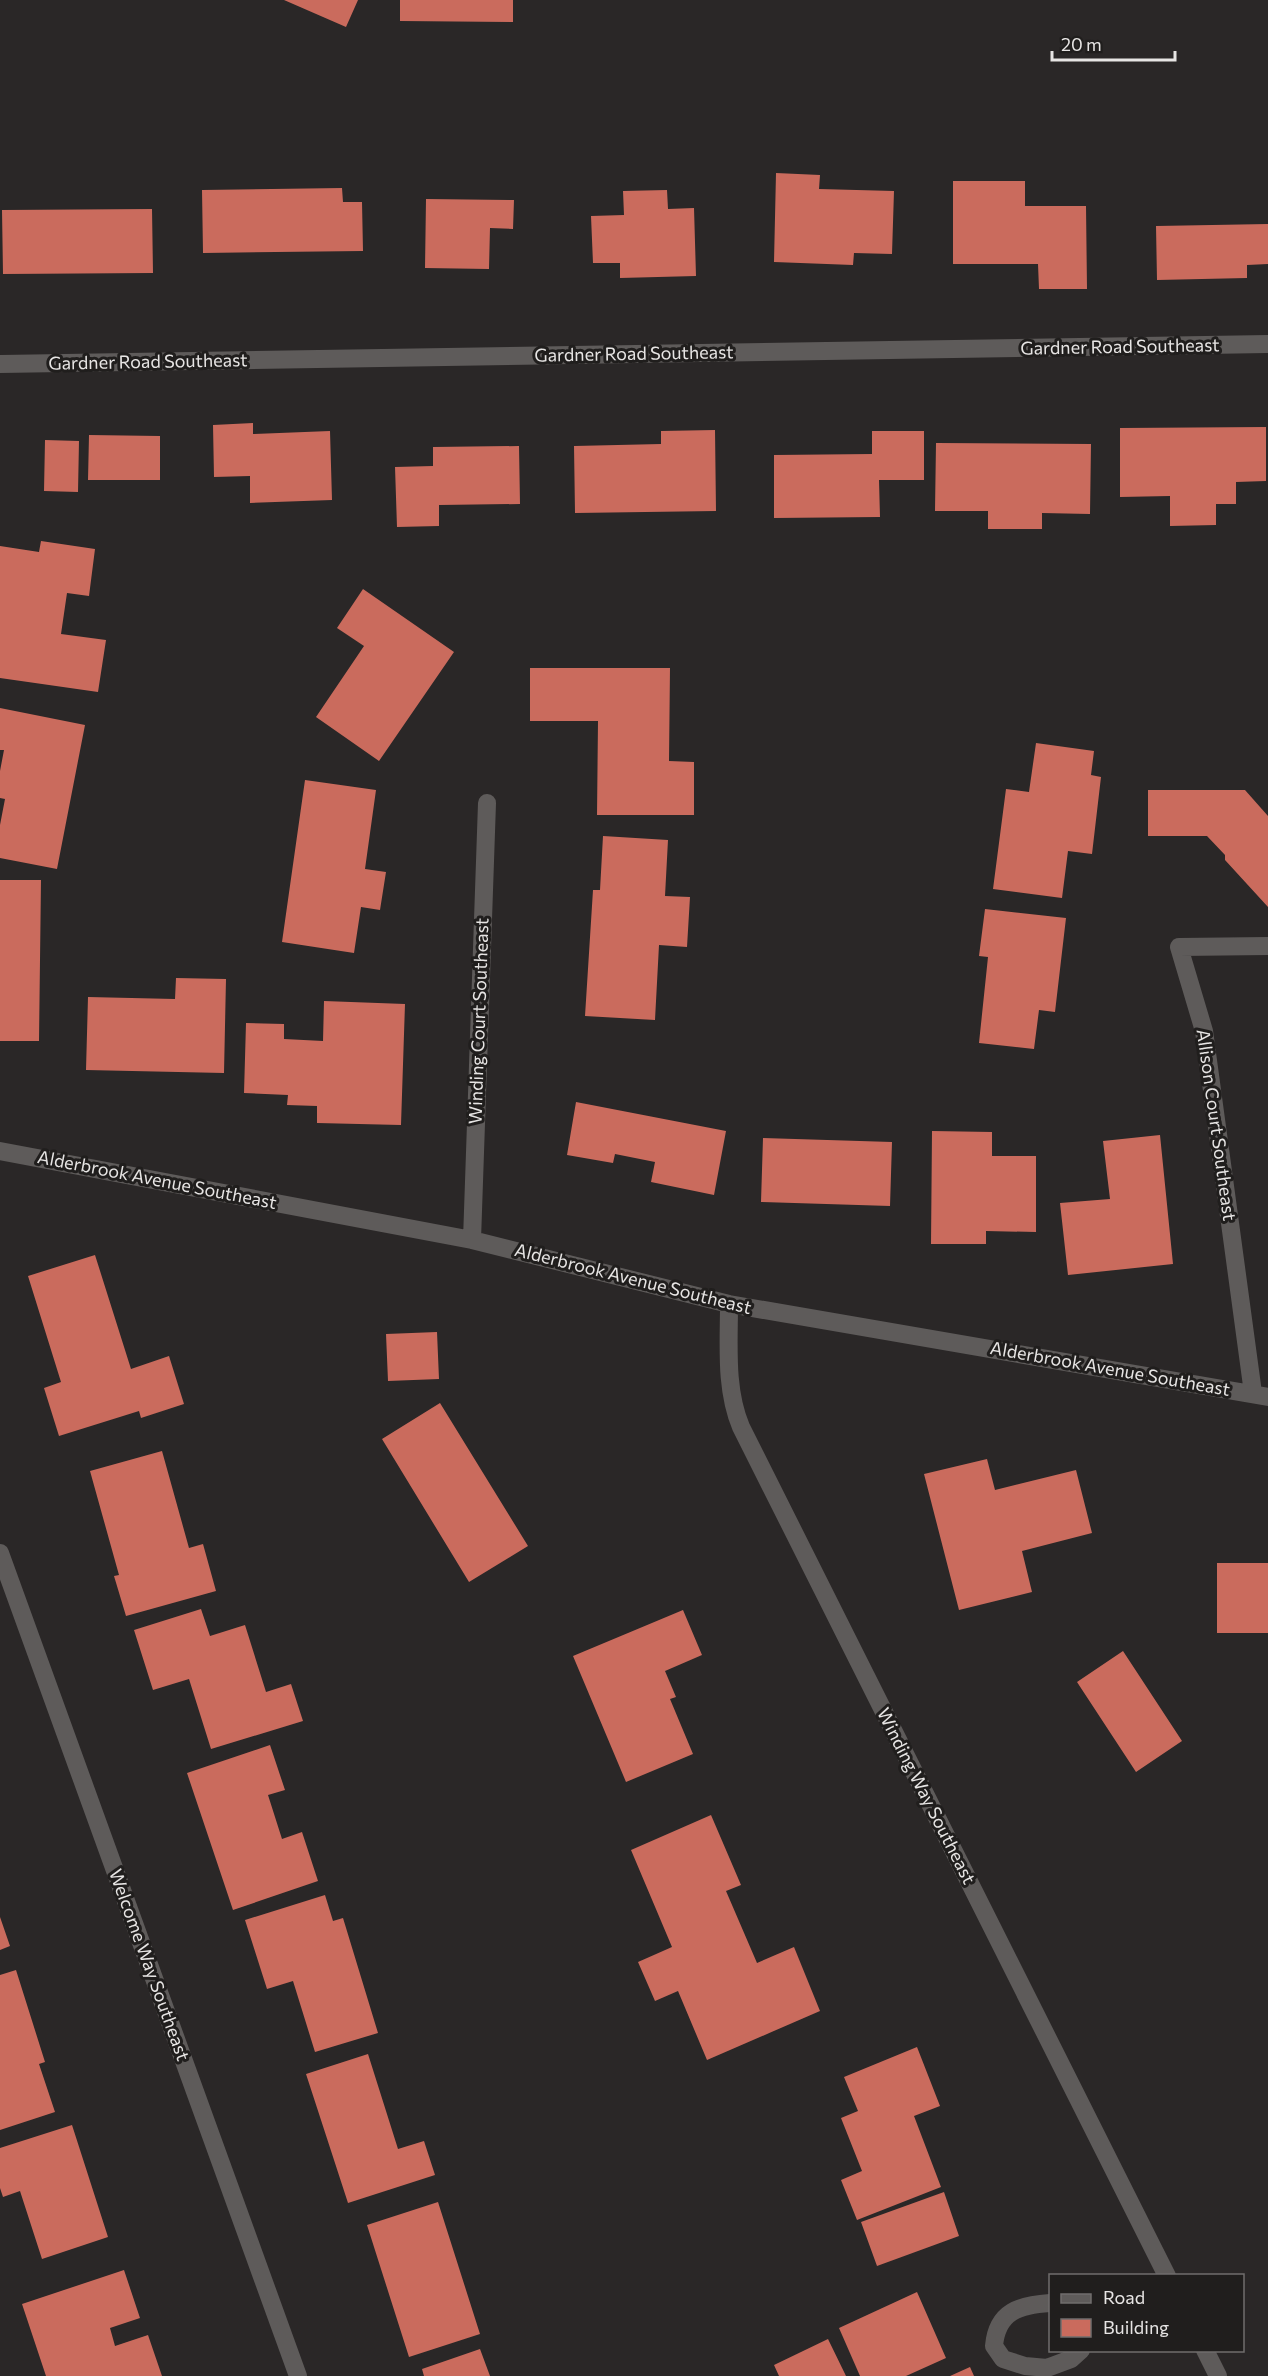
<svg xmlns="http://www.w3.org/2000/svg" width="1268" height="2376" font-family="Commissioner,sans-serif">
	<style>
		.building { fill: #ca6b5d }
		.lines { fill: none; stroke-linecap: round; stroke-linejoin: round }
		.minor { stroke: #5e5b5a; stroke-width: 18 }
		.labels { text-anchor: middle; stroke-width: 6; stroke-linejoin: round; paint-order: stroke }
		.street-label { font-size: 18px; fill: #e7e5e4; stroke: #201e1d }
	</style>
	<rect width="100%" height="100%" fill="#2a2727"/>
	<path class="building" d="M284 0H358L346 27Z
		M400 0H513V22L400 21Z
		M776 173 820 175 819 189 894 191 892 254 854 253 853 265 774 262Z
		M953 181H1025V206H1086L1087 289H1039L1038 264H953Z
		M342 188 343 202H362L363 251 203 253 202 190Z
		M667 190 668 209 694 208 696 276 620 278V263H593L591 216 624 215 623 191Z
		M426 199 514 200 513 229 490 228 489 269 425 268Z
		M152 209 153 273 3 274 2 210Z
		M1268 224V264L1247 265V278L1157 280 1156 226Z
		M253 423V434L330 431 332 500 250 503V476L214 477 213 425Z
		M1266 427V481L1236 482V504H1216V525L1170 526V496L1120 497V428Z
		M715 430 716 511 575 513 574 446 661 444V431Z
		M872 431H924V480H879L880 517 774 518V455L872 454Z
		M89 435 160 436V480H88Z
		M45 440 79 441 78 492 44 491Z
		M936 443 1091 444 1090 514 1042 513V529H988V511H935Z
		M519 446 520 504 439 505V526L397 527 395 467 433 466V447Z
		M41 541 95 549 89 596 67 593 61 634 106 640 98 692 0 678V546L39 552Z
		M363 589 454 652 379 761 316 717 364 646 337 628Z
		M530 668H670L669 761 694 762V815H597L598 721H530Z
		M0 708 85 725 57 869 0 858V825L5 799 0 798V771L4 750H0Z
		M1036 743 1094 751 1091 775 1101 777 1092 854 1068 851 1062 898 993 889 1006 789 1029 792Z
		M305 780 376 790 365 869 386 872 380 910 361 907 354 953 282 942Z
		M1148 790H1245L1268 816V907L1225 860V855L1207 836H1148Z
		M603 836 668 840 665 896 690 897 687 947 659 945 655 1020 585 1016 593 890H600Z
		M0 880H41L39 1041H0Z
		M985 909 1066 918 1055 1012 1039 1010 1034 1049 979 1043 988 957 979 956Z
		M176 978 226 979 224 1073 86 1070 88 997 175 999Z
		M324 1001 405 1004 401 1125 317 1123V1106L287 1105 288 1095 244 1093 246 1023 284 1024V1039L323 1041Z
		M576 1102 726 1131 714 1195 651 1182 655 1162 615 1154 613 1163 567 1155Z
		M932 1131 992 1132V1156H1036V1232L986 1231V1244H931Z
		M1160 1135 1173 1264 1068 1275 1060 1203 1110 1199 1103 1141Z
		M763 1138 892 1142 890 1206 761 1202Z
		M95 1255 131 1369 169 1356 184 1404 141 1418 139 1411 59 1436 44 1388 61 1382 28 1276Z
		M437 1332 439 1379 388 1381 386 1334Z
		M440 1403 528 1546 469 1582 382 1439Z
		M162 1451 189 1548 203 1544 216 1591 126 1616 114 1576 119 1575 90 1471Z
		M987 1459 995 1490 1076 1470 1092 1533 1022 1551 1032 1592 959 1610 924 1474Z
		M1217 1563H1268V1633H1217Z
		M201 1609 210 1636 245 1625 266 1692 291 1684 303 1721 211 1749 189 1679 153 1690 134 1630Z
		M683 1610 702 1655 665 1671 676 1697 670 1699 693 1754 626 1782 573 1656Z
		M1123 1651 1182 1741 1136 1772 1077 1682Z
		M270 1745 285 1790 268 1795 282 1839 302 1832 318 1881 233 1910 187 1773Z
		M711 1815 741 1885 726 1891 757 1963 794 1947 820 2011 707 2060 678 1991 655 2001 638 1962 672 1947 631 1850Z
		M325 1895 333 1921 343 1918 378 2033 315 2052 293 1981 267 1989 245 1920Z
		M0 1917 10 1946 0 1950Z
		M16 1970 45 2062 39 2064 55 2112 0 2130V1975Z
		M917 2047 940 2106 914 2116 941 2187 857 2220 841 2180 862 2171 841 2118 858 2111 844 2077Z
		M368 2054 398 2149 424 2141 435 2175 348 2203 306 2074Z
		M72 2125 108 2237 42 2259 20 2191 3 2197 0 2188V2148Z
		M944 2192 959 2236 877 2266 861 2222Z
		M438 2202 480 2334 409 2357 367 2225Z
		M124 2270 140 2318 110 2328 115 2346 148 2335 162 2376H46L22 2304Z
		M917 2292 946 2358 906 2376H860L839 2328Z
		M828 2339 846 2376H779L774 2365Z
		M480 2349 490 2376H424L422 2369Z
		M970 2367 974 2376H950Z"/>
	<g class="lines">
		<path class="minor" d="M0 364 1268 344
			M0 1151 472 1240 729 1304 1268 1397
			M472 1240 487 803
			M729 1304C729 1345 725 1389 741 1427L1167 2276
			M1253 1393 1204 1031 1179 947 1268 946
			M0 1553 298 2376
			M1050 2303C1020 2305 997 2311 994 2346L1003 2359 1025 2366 1047 2368 1071 2359 1081 2350
			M1205 2350 1218 2376"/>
	</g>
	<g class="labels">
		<g class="street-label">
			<text transform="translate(1120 347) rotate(-1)" y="6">Gardner Road Southeast</text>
			<text transform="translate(634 354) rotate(-1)" y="6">Gardner Road Southeast</text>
			<text transform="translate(148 362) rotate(-1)" y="6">Gardner Road Southeast</text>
			<text transform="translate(479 1021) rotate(-88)" y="6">Winding Court Southeast</text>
			<text transform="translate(1216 1125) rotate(82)" y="6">Allison Court Southeast</text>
			<text transform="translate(157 1180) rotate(11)" y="6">Alderbrook Avenue Southeast</text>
			<text transform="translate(633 1279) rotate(14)" y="6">Alderbrook Avenue Southeast</text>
			<text transform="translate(1110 1369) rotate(10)" y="6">Alderbrook Avenue Southeast</text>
			<text transform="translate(926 1796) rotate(63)" y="6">Winding Way Southeast</text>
			<text transform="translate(149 1965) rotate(70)" y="6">Welcome Way Southeast</text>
		</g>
	</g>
	<rect x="1049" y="2274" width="195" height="78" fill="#201e1d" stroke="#706e6d" stroke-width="1.5"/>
	<rect x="1061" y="2294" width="30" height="9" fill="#5e5b5a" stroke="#706e6d" stroke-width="1.5"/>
	<text x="1103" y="2304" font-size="18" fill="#e7e5e4">Road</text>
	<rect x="1061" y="2319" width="30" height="18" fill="#ca6b5d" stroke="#706e6d" stroke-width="1.5"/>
	<text x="1103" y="2334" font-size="18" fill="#e7e5e4">Building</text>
	<path d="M1052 51v9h123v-9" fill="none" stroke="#e7e5e4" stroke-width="3"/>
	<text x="1061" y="51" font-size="18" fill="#e7e5e4" stroke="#201e1d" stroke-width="4.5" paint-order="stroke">20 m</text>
</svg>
